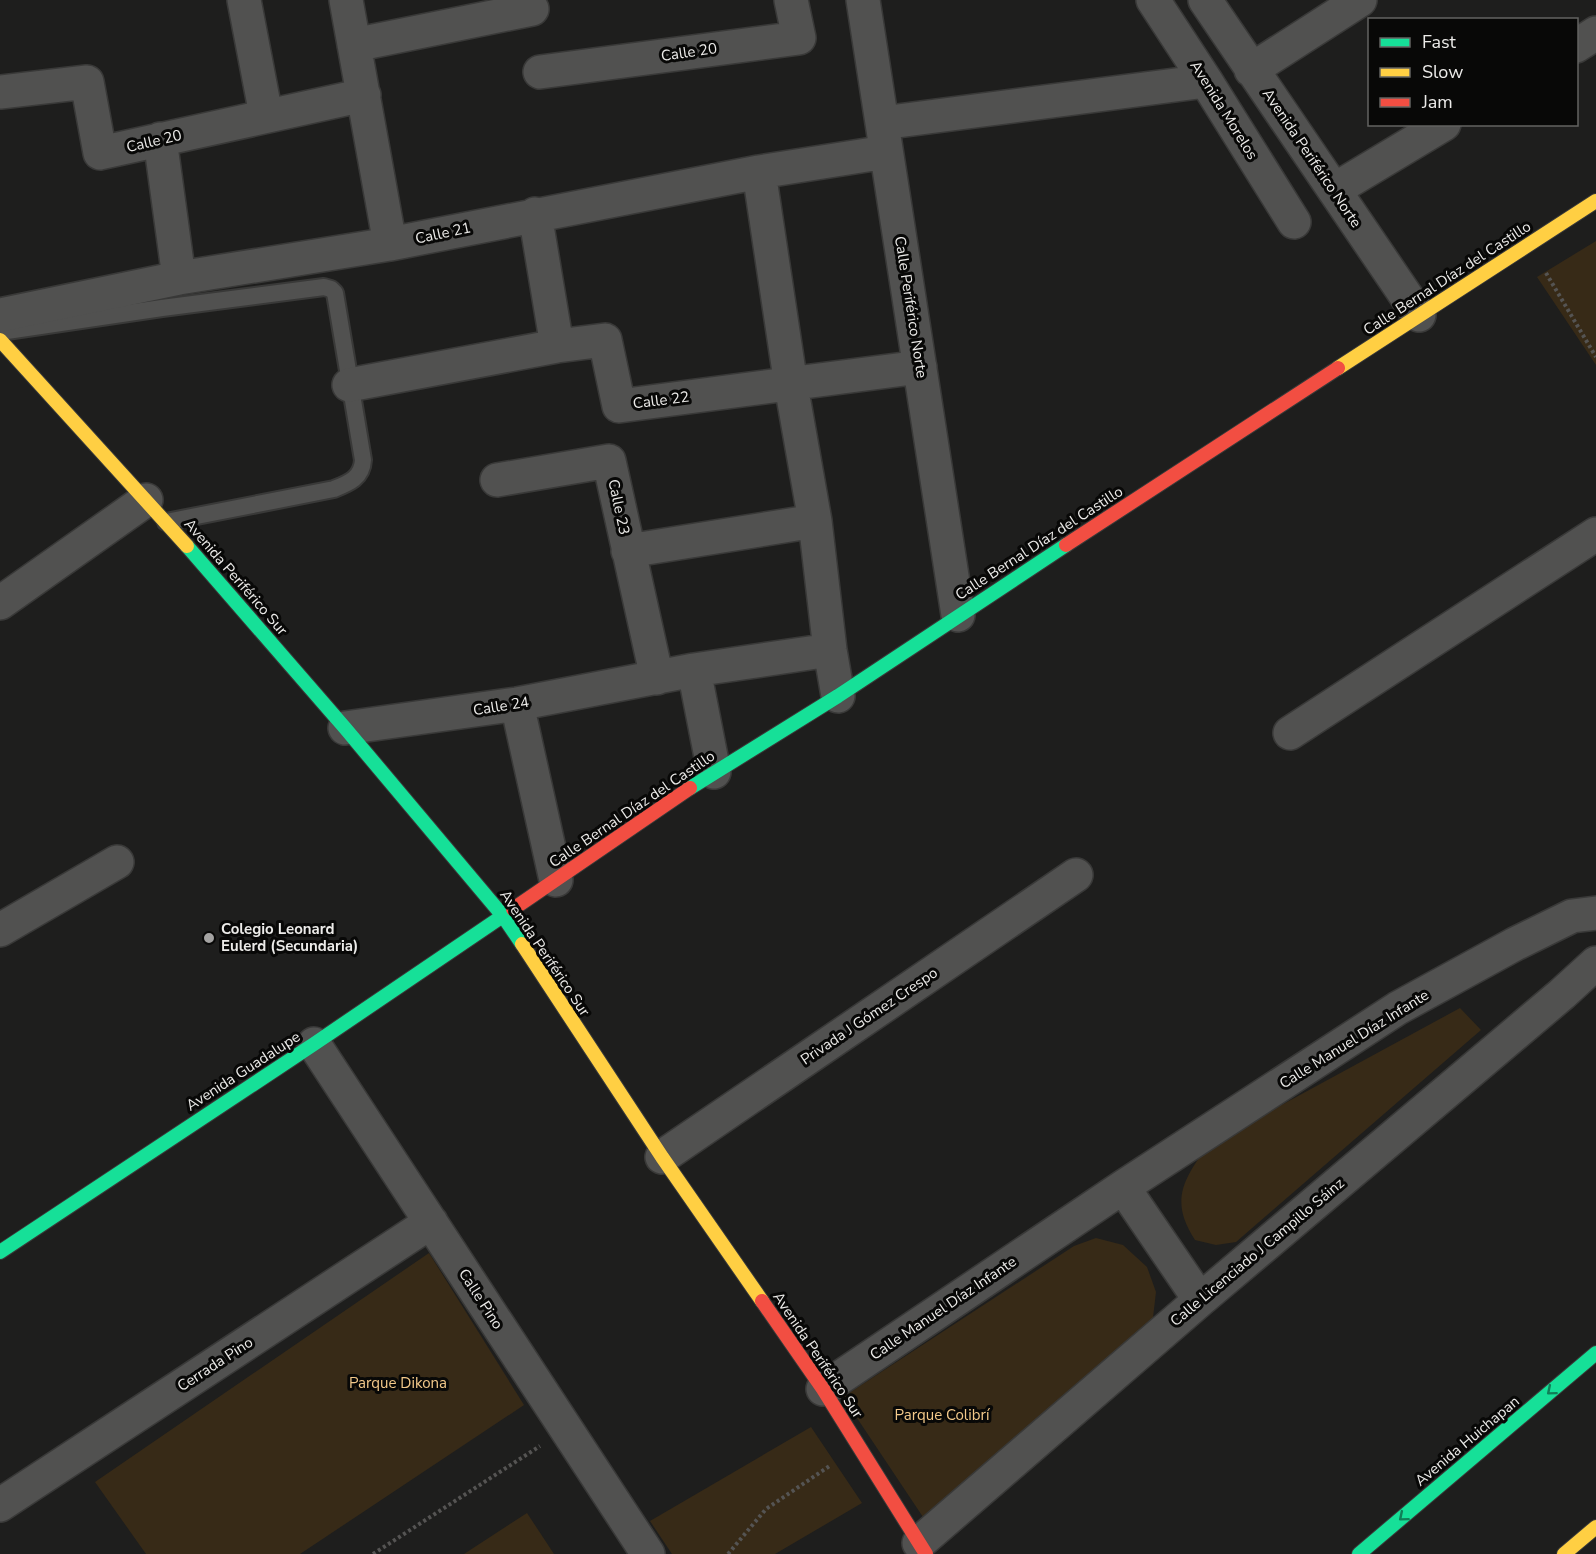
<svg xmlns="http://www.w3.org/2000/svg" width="1596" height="1554" font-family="'Nunito Sans',sans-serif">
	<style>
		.green { fill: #372a17 }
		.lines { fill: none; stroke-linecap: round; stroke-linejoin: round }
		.lane-casing { stroke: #393938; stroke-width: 20 }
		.street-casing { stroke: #393938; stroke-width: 36 }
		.fast-casing { stroke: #393938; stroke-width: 16 }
		.slow-casing { stroke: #393938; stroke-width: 16 }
		.jam-casing { stroke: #393938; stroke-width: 16 }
		.path { stroke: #555453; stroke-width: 4; stroke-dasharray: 3 3; stroke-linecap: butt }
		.lane { stroke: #515150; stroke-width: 16 }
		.street { stroke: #515150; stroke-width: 33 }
		.fast { stroke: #16e098; stroke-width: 14 }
		.slow { stroke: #ffcf43; stroke-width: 14 }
		.jam { stroke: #f24e42; stroke-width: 14 }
		.oneway { stroke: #107f57 }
		.poi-dot { fill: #a4a3a2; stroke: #080807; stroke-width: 2 }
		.labels { text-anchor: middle; stroke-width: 6; stroke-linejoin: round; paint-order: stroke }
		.street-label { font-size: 15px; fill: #ecebe9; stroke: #080807 }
		.poi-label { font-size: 15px; font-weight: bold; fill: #ecebe9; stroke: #080807; text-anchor: start }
		.park-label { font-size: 15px; fill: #f3c98a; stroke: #080807 }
	</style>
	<rect width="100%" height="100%" fill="#1e1e1d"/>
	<path class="green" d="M1596 241V365L1537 277Z
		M1460 1008 1481 1030 1236 1242 1216 1245 1195 1240C1169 1200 1184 1179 1208 1145Z
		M1096 1238 1123 1245 1147 1267 1156 1292 1152 1326 925 1520 843 1397 1074 1246Z
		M429 1253 524 1405 300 1554H146L95 1482Z
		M811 1427 862 1503 775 1554H672L650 1521Z
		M527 1513 554 1554H464Z"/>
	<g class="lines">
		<defs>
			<path id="lane" d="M0 332 162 308 324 287 331 289 335 293 363 460C362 478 349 483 334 489L166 522"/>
			<path id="street" d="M244 0 266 115
				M346 0 390 244
				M863 0 958 615
				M1153 0 1206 81 1294 222
				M1205 0 1419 315
				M354 45 532 9
				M1576 46 1596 33
				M1251 70 1360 0
				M540 72 799 38 791 0
				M0 92 87 82 100 153 364 95
				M882 123 1206 81
				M160 139 179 278
				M759 172 791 385 815 521 830 650 838 696
				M1334 190 1444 124
				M535 214 557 346
				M0 315 179 278 390 244 759 172 886 152
				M349 385 557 346 605 340 619 406 920 367
				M497 480 609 461 657 678
				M628 551 815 521
				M0 603 146 500
				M694 670 714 772
				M517 704 556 880
				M345 728 517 704 694 670 830 650
				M1290 733 1596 534
				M0 930 117 862
				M314 1044 648 1554
				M662 1157 1076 875
				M1123 1187 1200 1300
				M823 1389 1123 1187 1398 1008 1515 944 1572 916 1596 913
				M0 1505 431 1222
				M919 1543 1200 1300 1562 994 1596 963"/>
			<path id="fast" d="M187 546 345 728 503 916 522 944
				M690 788 838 696 1066 545
				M0 1252 314 1044 513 909
				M1359 1554 1596 1353"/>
			<path id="slow" d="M0 340 187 546
				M1338 368 1596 201
				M522 944 662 1157 762 1301
				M1564 1554 1596 1527"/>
			<path id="jam" d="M1066 545 1338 368
				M513 909 690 788
				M762 1301 823 1389 926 1554"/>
		</defs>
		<use href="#lane" class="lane-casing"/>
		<use href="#street" class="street-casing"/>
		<use href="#fast" class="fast-casing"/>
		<use href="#slow" class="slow-casing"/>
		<use href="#jam" class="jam-casing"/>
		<path class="path" d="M1546 273 1596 357
			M373 1554 540 1446
			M728 1554 766 1509 831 1465"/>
		<use href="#lane" class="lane"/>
		<use href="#street" class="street"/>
		<use href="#fast" class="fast"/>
		<use href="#slow" class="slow"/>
		<use href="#jam" class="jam"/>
	</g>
	<defs><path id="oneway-chevron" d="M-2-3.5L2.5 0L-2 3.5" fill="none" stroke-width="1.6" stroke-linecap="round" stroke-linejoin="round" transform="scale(1.5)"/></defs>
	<g class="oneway">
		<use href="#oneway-chevron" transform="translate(1551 1391) rotate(140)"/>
		<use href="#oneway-chevron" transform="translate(1403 1517) rotate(140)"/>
	</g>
	<circle class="poi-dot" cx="209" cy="938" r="6"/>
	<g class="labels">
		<g class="street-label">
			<text transform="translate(689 52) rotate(-8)" y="5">Calle 20</text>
			<text transform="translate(1224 110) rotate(58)" y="5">Avenida Morelos</text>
			<text transform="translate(154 141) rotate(-13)" y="5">Calle 20</text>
			<text transform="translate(1312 158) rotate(56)" y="5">Avenida Periférico Norte</text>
			<text transform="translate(443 233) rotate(-12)" y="5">Calle 21</text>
			<text transform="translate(1447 278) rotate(-33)" y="5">Calle Bernal Díaz del Castillo</text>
			<text transform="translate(911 307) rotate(81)" y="5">Calle Periférico Norte</text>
			<text transform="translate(661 400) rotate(-7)" y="5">Calle 22</text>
			<text transform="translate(619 507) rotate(78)" y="5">Calle 23</text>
			<text transform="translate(1039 543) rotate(-33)" y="5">Calle Bernal Díaz del Castillo</text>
			<text transform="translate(236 577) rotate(49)" y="5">Avenida Periférico Sur</text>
			<text transform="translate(501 706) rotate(-9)" y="5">Calle 24</text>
			<text transform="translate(632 809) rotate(-34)" y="5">Calle Bernal Díaz del Castillo</text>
			<text transform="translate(545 953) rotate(56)" y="5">Avenida Periférico Sur</text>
			<text transform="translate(869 1016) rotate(-34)" y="5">Privada J Gómez Crespo</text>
			<text transform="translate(1354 1039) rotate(-32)" y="5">Calle Manuel Díaz Infante</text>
			<text transform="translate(243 1071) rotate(-33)" y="5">Avenida Guadalupe</text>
			<text transform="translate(1257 1252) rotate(-40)" y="5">Calle Licenciado J Campillo Sáinz</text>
			<text transform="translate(481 1299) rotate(57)" y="5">Calle Pino</text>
			<text transform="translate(943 1308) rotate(-34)" y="5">Calle Manuel Díaz Infante</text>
			<text transform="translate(818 1355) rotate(56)" y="5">Avenida Periférico Sur</text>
			<text transform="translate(215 1364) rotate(-33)" y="5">Cerrada Pino</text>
			<text transform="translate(1467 1441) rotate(-40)" y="5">Avenida Huichapan</text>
		</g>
		<g class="poi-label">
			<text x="221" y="934">Colegio Leonard<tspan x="221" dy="17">Eulerd (Secundaria)</tspan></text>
		</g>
		<g class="park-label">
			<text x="398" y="1388">Parque Dikona</text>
			<text x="942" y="1420">Parque Colibrí</text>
		</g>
	</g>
	<rect x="1368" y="18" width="210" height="108" fill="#080807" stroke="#636361" stroke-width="1.5"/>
	<rect x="1380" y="38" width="30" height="9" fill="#16e098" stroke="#636361" stroke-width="1.5"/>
	<text x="1422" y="48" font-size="18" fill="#ecebe9">Fast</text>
	<rect x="1380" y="68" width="30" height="9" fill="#ffcf43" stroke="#636361" stroke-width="1.5"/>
	<text x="1422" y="78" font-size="18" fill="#ecebe9">Slow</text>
	<rect x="1380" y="98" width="30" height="9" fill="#f24e42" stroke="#636361" stroke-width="1.5"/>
	<text x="1422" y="108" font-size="18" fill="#ecebe9">Jam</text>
</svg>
